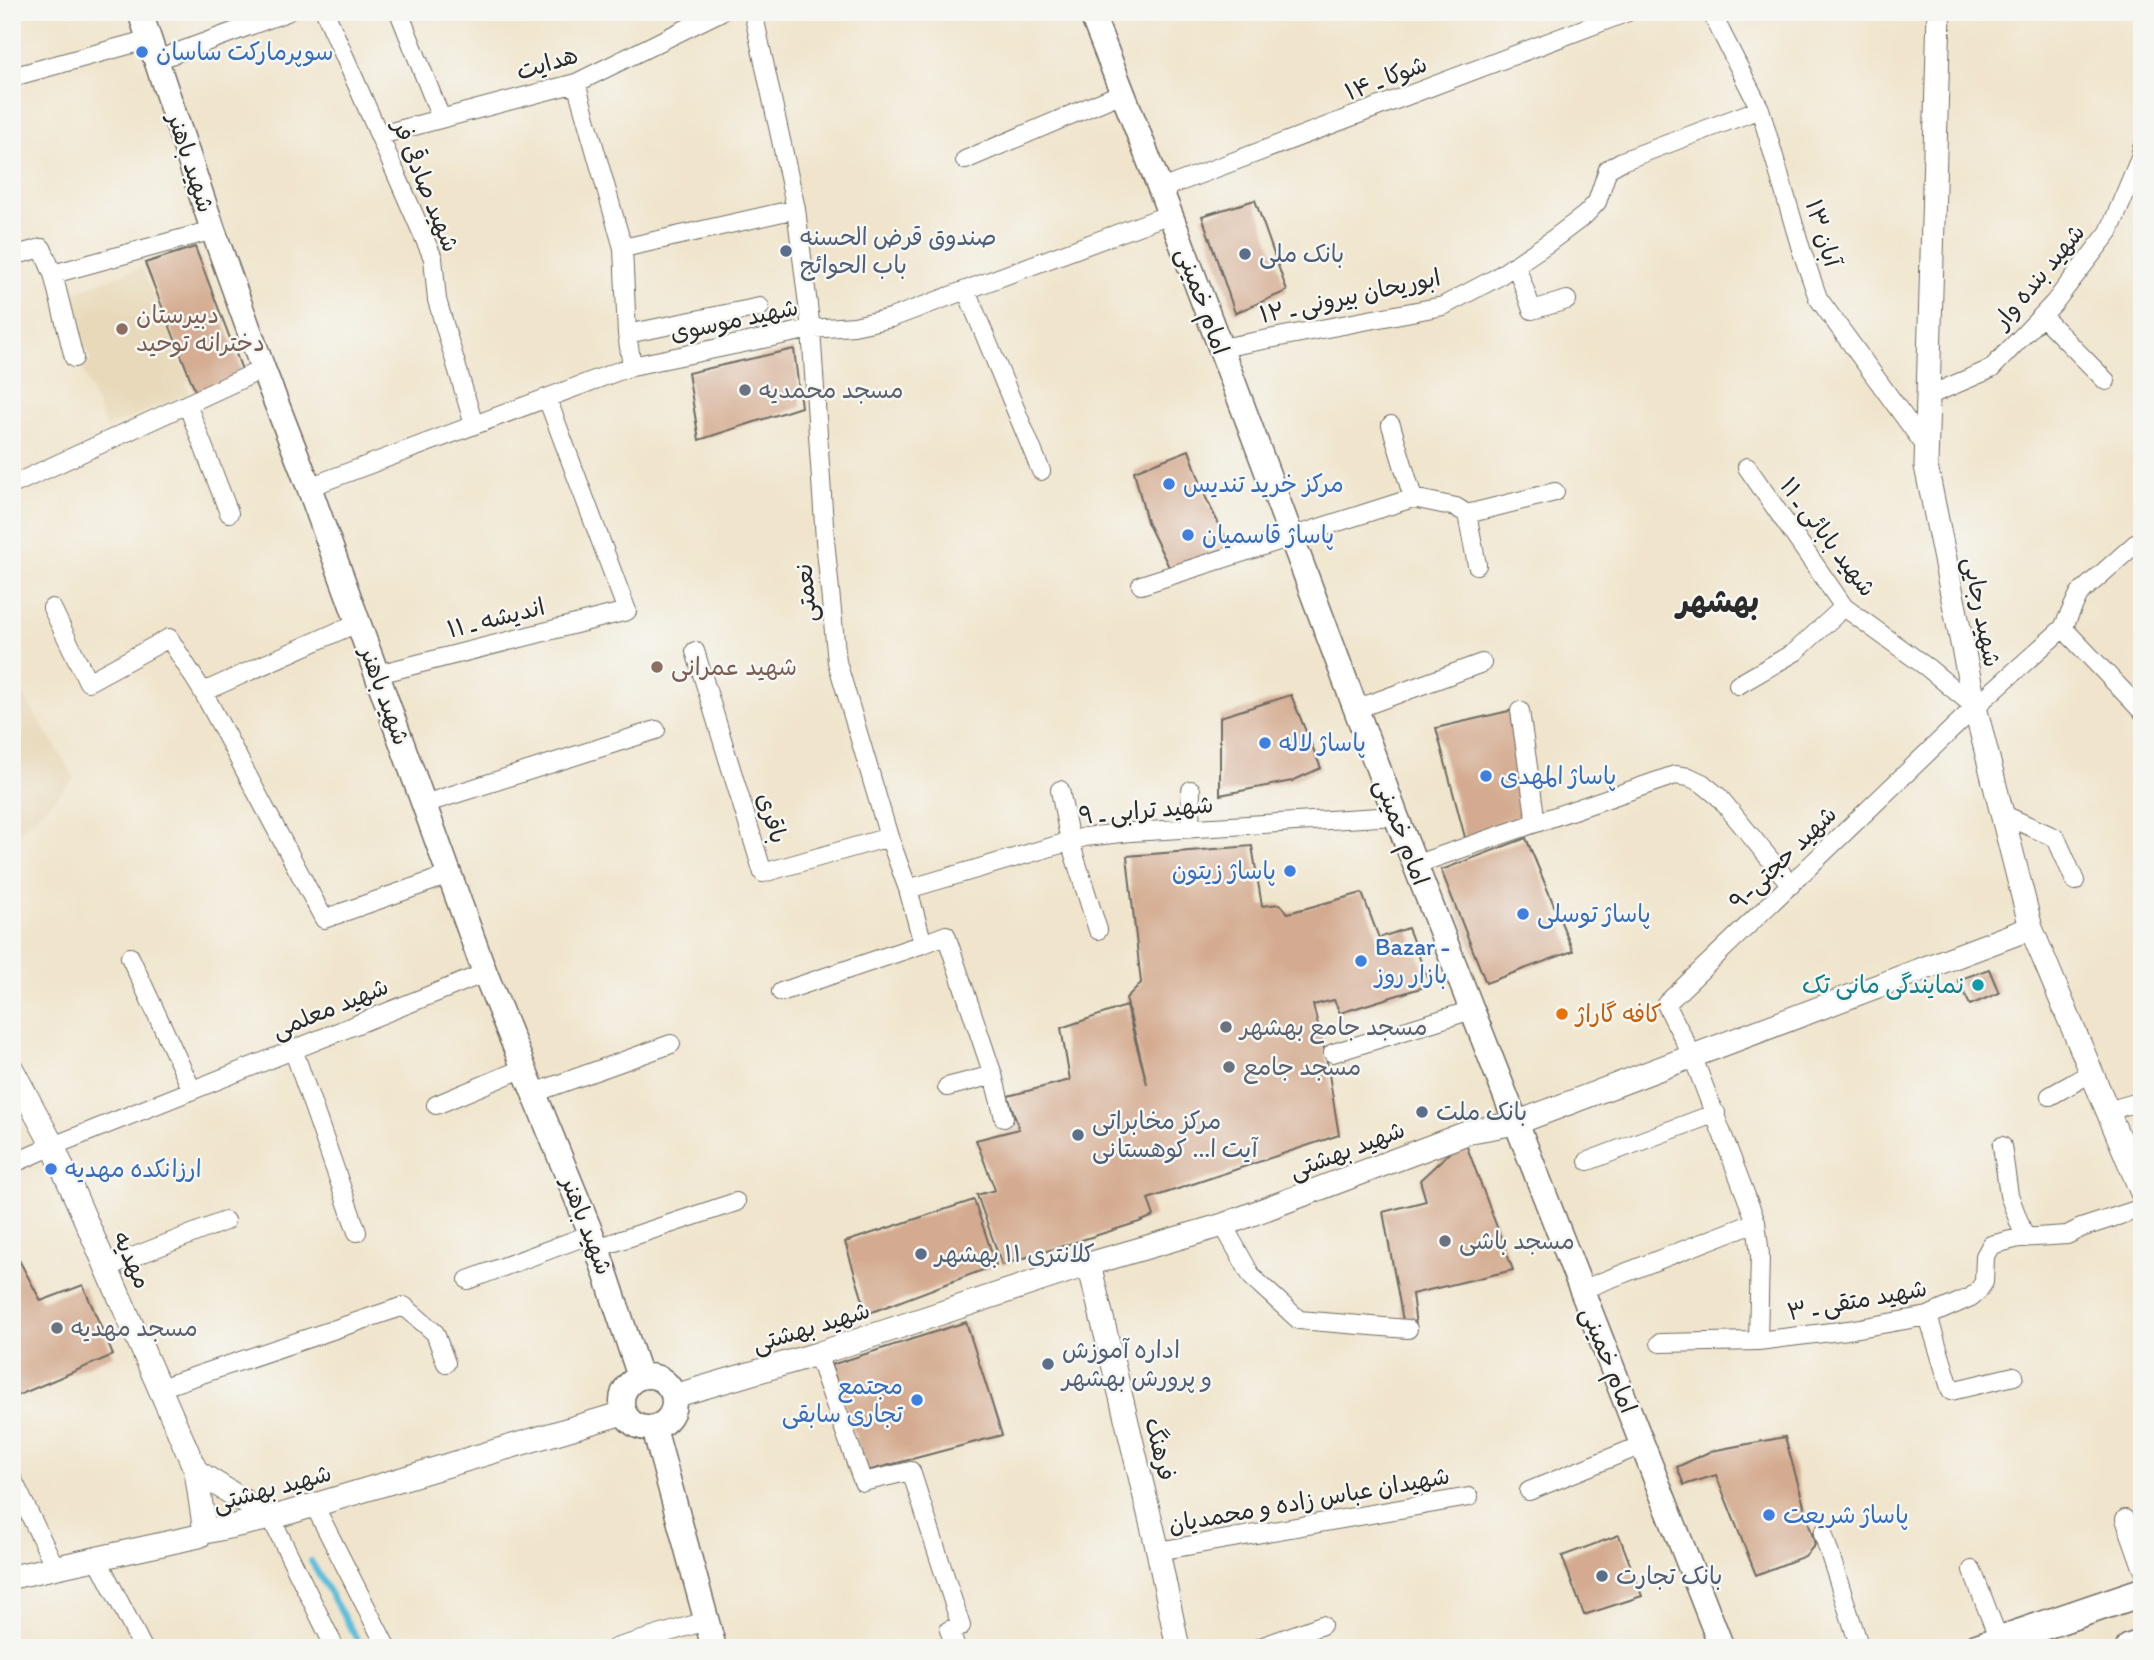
<svg xmlns="http://www.w3.org/2000/svg" width="2154" height="1660" font-family="Itim,'Playpen Sans Arabic',sans-serif">
	<style>
		.built { fill: #e8d9ba }
		.lines { fill: none; stroke-linecap: round; stroke-linejoin: round }
		.stream { stroke: #5dbedb; stroke-width: 6 }
		.building { fill: #d4ab90 }
		.minor-casing { stroke: #706c63; stroke-width: 20 }
		.tertiary-casing { stroke: #706c63; stroke-width: 25 }
		.secondary-casing { stroke: #706c63; stroke-width: 27 }
		.primary-casing { stroke: #706c63; stroke-width: 31 }
		.minor { stroke: #fff; stroke-width: 18 }
		.tertiary { stroke: #fff; stroke-width: 23 }
		.secondary { stroke: #fff; stroke-width: 24 }
		.primary { stroke: #fff; stroke-width: 28 }
		.shop-dot { fill: #3f7fe0; stroke: #f6f6f2; stroke-width: 2.5 }
		.service-dot { fill: #5c6f8a; stroke: #f6f6f2; stroke-width: 2.5 }
		.education-dot { fill: #8d6e63; stroke: #f6f6f2; stroke-width: 2.5 }
		.worship-dot { fill: #6b7280; stroke: #f6f6f2; stroke-width: 2.5 }
		.culture-dot { fill: #0f9aa8; stroke: #f6f6f2; stroke-width: 2.5 }
		.food-dot { fill: #e8710a; stroke: #f6f6f2; stroke-width: 2.5 }
		.labels { text-anchor: middle; stroke-width: 5; stroke-linejoin: round; paint-order: stroke }
		.shop-label { font-size: 24px; fill: #366cbe; stroke: #f6f6f2; text-anchor: start }
		.street-label { font-size: 24px; fill: #2b2b2b; stroke: #f6f6f2 }
		.service-label { font-size: 24px; fill: #4e5e75; stroke: #f6f6f2; text-anchor: start }
		.education-label { font-size: 24px; fill: #785e54; stroke: #f6f6f2; text-anchor: start }
		.worship-label { font-size: 24px; fill: #5b616d; stroke: #f6f6f2; text-anchor: start }
		.culture-label { font-size: 24px; fill: #0d838f; stroke: #f6f6f2; text-anchor: end }
		.food-label { font-size: 24px; fill: #c56008; stroke: #f6f6f2; text-anchor: start }
		.district-label { font-size: 32px; font-weight: bold; fill: #2b2b2b; stroke: #f6f6f2 }
	</style>
	<rect width="100%" height="100%" fill="#f6f6f2"/>
	<filter id="ink" filterUnits="userSpaceOnUse"><feTurbulence type="fractalNoise" baseFrequency=".0143" numOctaves="2"/><feDisplacementMap in="SourceGraphic" scale="14" xChannelSelector="R" yChannelSelector="G"/><feConvolveMatrix kernelMatrix="1 2 1 2 8 2 1 2 1" color-interpolation-filters="sRGB"/></filter>
	<filter id="wash" filterUnits="userSpaceOnUse"><feTurbulence type="fractalNoise" baseFrequency=".00686" numOctaves="4" result="noise"/><feDisplacementMap in="SourceGraphic" scale="28" xChannelSelector="R" yChannelSelector="G"/><feGaussianBlur stdDeviation="1.57" result="paint"/><feColorMatrix in="noise" values="0 0 0 0 0 0 0 0 0 0 0 0 0 0 0 0 0 1.4 0 .05"/><feComposite in="paint" operator="in"/></filter>
	<g filter="url(#wash)">
		<rect width="100%" height="100%" fill="#f0e5cc"/>
		<path class="built" d="M142 267 189 381 186 384 189 393 106 428 81 366 91 361 64 296Z
			M12 677 75 778 13 838 12 837Z"/>
		<g class="lines">
			<path class="stream" d="M311 1561 362 1648"/>
		</g>
		<g id="blocks">
			<path class="building" d="M1255 200 1287 291 1235 313 1202 216Z
				M195 247 244 375 196 393 145 263Z
				M794 349 801 407 699 440 688 373Z
				M1189 450 1206 498 1230 547 1169 567 1147 522 1134 471Z
				M1291 695 1321 768 1292 781 1220 795V717Z
				M1513 710 1531 824 1467 845 1436 728Z
				M1526 838 1573 951 1486 983 1441 870Z
				M1252 846 1262 906 1280 904 1288 913 1362 893 1379 938 1408 928 1430 985 1340 1013 1334 1000 1313 1005 1326 1056 1339 1135 1148 1199 1154 1216 1139 1222 1002 1265 977 1195 995 1190 976 1140 1019 1129 1008 1096 1070 1080 1061 1028 1126 1006 1147 1084 1126 998 1141 983 1127 856Z
				M1989 969 1999 993 1970 1005 1958 980Z
				M1464 1139 1513 1270 1412 1294 1416 1325 1404 1326 1383 1212 1426 1201 1420 1180Z
				M974 1200 996 1265 867 1314 845 1242Z
				M12 1247 41 1301 83 1285 113 1355 12 1398Z
				M966 1322 1002 1435 867 1471 831 1365Z
				M1785 1437 1815 1545 1805 1556 1756 1575 1716 1475 1684 1485 1677 1467 1711 1451Z
				M1619 1535 1642 1596 1584 1615 1562 1556Z"/>
		</g>
	</g>
	<g filter="url(#ink)">
		<use href="#blocks" fill-opacity="0" stroke="#706c63" stroke-width="2"/>
		<g class="lines">
			<defs>
				<path id="minor" d="M325 12 433 258 437 300 474 425
					M399 12 441 118
					M753 12 796 209 811 329 825 540 837 662 889 837 908 889 923 944 946 935 993 1075 1004 1118
					M1711 12 1760 109 1801 249 1818 298 1926 447
					M157 60 287 12
					M12 77 150 39
					M576 83 623 248 627 334 632 366
					M380 135 576 83 720 12
					M965 160 1122 93
					M1161 189 1628 12
					M623 248 796 209
					M12 256 42 248 53 274
					M1516 265 1532 310 1567 300
					M966 290 1041 471
					M2042 316 2106 381
					M627 334 760 307
					M1221 348 1443 306 1496 278 1548 243 1585 215 1597 202 1608 169 1622 161 1760 109
					M74 358 53 274 213 230
					M1930 395 1991 369 2054 303 2109 232 2140 158 2142 148
					M187 404 229 513
					M1391 425 1413 498
					M1747 467 1844 607 1928 668 1975 707
					M12 485 263 369
					M309 487 632 366 811 329 854 326 891 318 1170 214
					M1467 514 1477 565
					M1141 585 1413 498 1456 507 1467 514 1555 492
					M52 608 88 682 169 638 203 692 324 919 449 875
					M2063 628 2079 594 2142 538
					M695 651 763 873 889 837
					M378 674 627 611 547 398
					M1738 685 1795 652 1844 607
					M203 692 359 622
					M1356 709 1482 663
					M1520 711 1536 823
					M1060 790 1070 842 1098 930
					M424 804 656 730
					M2002 814 2056 838 2075 881
					M1190 829 1191 790
					M1414 865 1675 775 1689 777 1702 783 1719 797 1791 885
					M908 889 1085 837 1131 832 1396 816
					M130 957 192 1090
					M781 992 923 944
					M293 1049 357 1232
					M1333 1053 1472 1010
					M947 1087 993 1075
					M534 1093 671 1044
					M2050 1096 2091 1073
					M436 1105 524 1068
					M2107 1111 2142 1101
					M2002 1146 2009 1195 2025 1238
					M1588 1161 1716 1113
					M12 1164 53 1146 485 973
					M1223 1225 1252 1277 1299 1320 1408 1329
					M597 1248 736 1202
					M107 1267 225 1221
					M468 1280 591 1234
					M1581 1290 1756 1222
					M1928 1316 1951 1391 2014 1376
					M1758 1341 1760 1255 1756 1222 1692 1055 1666 1004 1975 707 2063 628 2142 711
					M1660 1343 1758 1341 1848 1330 1928 1316 1971 1297 1978 1291 1984 1282 1985 1256 1991 1245 2019 1238 2067 1235 2081 1228 2142 1208
					M817 1354 863 1482 911 1471 961 1626 949 1630 956 1648
					M160 1388 404 1306 435 1333 446 1363
					M12 1478 55 1567
					M1529 1491 1642 1445
					M314 1505 387 1648
					M271 1518 335 1648
					M2125 1519 2142 1567
					M1823 1533 1860 1648
					M1158 1551 1469 1497
					M97 1558 143 1648
					M1972 1570 1999 1640
					M615 1648 706 1621
					M1258 1648 1322 1625"/>
				<path id="tertiary" d="M1939 12 1926 466 1975 707 2031 928 2142 1193
					M12 1069 53 1146 196 1471 271 1518
					M1089 1264 1158 1551 1178 1648
					M674 1396 817 1354 1089 1264 1223 1225 1472 1131 1516 1123 2031 928
					M196 1471 205 1532
					M12 1577 199 1536 205 1532 271 1518 623 1413"/>
				<path id="secondary" d="M140 12 213 230 263 369 309 487 485 973 597 1248 640 1377
					M1091 12 1179 237 1396 816 1722 1648
					M622 1402a26 26 0 1 1 52 0a26 26 0 1 1-52 0Z
					M654 1428 714 1648"/>
				<path id="primary" d="M1977 1648 2142 1592
					M2130 1648 2142 1644"/>
			</defs>
			<use href="#minor" class="minor-casing"/>
			<use href="#tertiary" class="tertiary-casing"/>
			<use href="#secondary" class="secondary-casing"/>
			<use href="#primary" class="primary-casing"/>
			<use href="#minor" class="minor"/>
			<use href="#tertiary" class="tertiary"/>
			<use href="#secondary" class="secondary"/>
			<use href="#primary" class="primary"/>
		</g>
	</g>
	<g class="shop-dot">
		<circle cx="142" cy="52" r="7"/>
		<circle cx="1169" cy="484" r="7"/>
		<circle cx="1188" cy="535" r="7"/>
		<circle cx="1265" cy="743" r="7"/>
		<circle cx="1486" cy="776" r="7"/>
		<circle cx="1290" cy="871" r="7"/>
		<circle cx="1523" cy="914" r="7"/>
		<circle cx="1361" cy="961" r="7"/>
		<circle cx="51" cy="1169" r="7"/>
		<circle cx="917" cy="1400" r="7"/>
		<circle cx="1769" cy="1515" r="7"/>
	</g>
	<g class="service-dot">
		<circle cx="786" cy="251" r="7"/>
		<circle cx="1245" cy="254" r="7"/>
		<circle cx="1422" cy="1112" r="7"/>
		<circle cx="1078" cy="1135" r="7"/>
		<circle cx="921" cy="1254" r="7"/>
		<circle cx="1048" cy="1364" r="7"/>
		<circle cx="1602" cy="1576" r="7"/>
	</g>
	<g class="education-dot">
		<circle cx="122" cy="329" r="7"/>
		<circle cx="657" cy="667" r="7"/>
	</g>
	<g class="worship-dot">
		<circle cx="745" cy="390" r="7"/>
		<circle cx="1226" cy="1027" r="7"/>
		<circle cx="1229" cy="1067" r="7"/>
		<circle cx="1445" cy="1241" r="7"/>
		<circle cx="57" cy="1328" r="7"/>
	</g>
	<circle class="culture-dot" cx="1978" cy="985" r="7"/>
	<circle class="food-dot" cx="1562" cy="1014" r="7"/>
	<g class="labels">
		<g class="shop-label">
			<text x="156" y="60">سوپرمارکت ساسان</text>
			<text x="1183" y="492">مرکز خرید تندیس</text>
			<text x="1202" y="543">پاساژ قاسمیان</text>
			<text x="1279" y="751">پاساژ لاله</text>
			<text x="1500" y="784">پاساژ المهدی</text>
			<text x="1276" y="879" text-anchor="end">پاساژ زیتون</text>
			<text x="1537" y="922">پاساژ توسلی</text>
			<text x="1375" y="955">Bazar -<tspan x="1375" dy="28">بازار روز</tspan></text>
			<text x="65" y="1177">ارزانکده مهدیه</text>
			<text x="903" y="1394" text-anchor="end">مجتمع<tspan x="903" dy="28">تجاری سابقی</tspan></text>
			<text x="1783" y="1523">پاساژ شریعت</text>
		</g>
		<g class="street-label">
			<text transform="translate(547 63) rotate(-17)" y="8">هدایت</text>
			<text transform="translate(1386 78) rotate(-21)" y="8">شوکا ـ ۱۴</text>
			<text transform="translate(191 163) rotate(72)" y="8">شهید باهنر</text>
			<text transform="translate(426 186) rotate(68)" y="8">شهید صادقی فر</text>
			<text transform="translate(1823 233) rotate(73)" y="8">۱۳ آبان</text>
			<text transform="translate(2039 276) rotate(-50)" y="8">شهید بنده وار</text>
			<text transform="translate(1350 296) rotate(-12)" y="8">ابوریحان بیرونی ـ ۱۲</text>
			<text transform="translate(1203 301) rotate(70)" y="8">امام خمینی</text>
			<text transform="translate(734 320) rotate(-12)" y="8">شهید موسوی</text>
			<text transform="translate(1828 537) rotate(53)" y="8">شهید بابائی ـ ۱۱</text>
			<text transform="translate(806 593) rotate(-95)" y="8">نعمتی</text>
			<text transform="translate(1982 612) rotate(79)" y="8">شهید رجایی</text>
			<text transform="translate(496 618) rotate(-14)" y="8">اندیشه ـ ۱۱</text>
			<text transform="translate(385 696) rotate(70)" y="8">شهید باهنر</text>
			<text transform="translate(1146 810) rotate(-5)" y="8">شهید ترابی ـ ۹</text>
			<text transform="translate(772 818) rotate(73)" y="8">باقری</text>
			<text transform="translate(1402 832) rotate(69)" y="8">امام خمینی</text>
			<text transform="translate(1783 858) rotate(-44)" y="8">شهید حجتی-۹</text>
			<text transform="translate(330 1008) rotate(-22)" y="8">شهید معلمی</text>
			<text transform="translate(1347 1150) rotate(-21)" y="8">شهید بهشتی</text>
			<text transform="translate(587 1226) rotate(69)" y="8">شهید باهنر</text>
			<text transform="translate(132 1260) rotate(66)" y="8">مهدیه</text>
			<text transform="translate(1857 1300) rotate(-10)" y="8">شهید متقی ـ ۳</text>
			<text transform="translate(811 1327) rotate(-17)" y="8">شهید بهشتی</text>
			<text transform="translate(1609 1360) rotate(68)" y="8">امام خمینی</text>
			<text transform="translate(1160 1449) rotate(77)" y="8">فرهنگ</text>
			<text transform="translate(272 1488) rotate(-15)" y="8">شهید بهشتی</text>
			<text transform="translate(1309 1500) rotate(-10)" y="8">شهیدان عباس زاده و محمدیان</text>
		</g>
		<g class="service-label">
			<text x="800" y="245">صندوق قرض الحسنه<tspan x="800" dy="28">باب الحوائج</tspan></text>
			<text x="1259" y="262">بانک ملی</text>
			<text x="1436" y="1120">بانک ملت</text>
			<text x="1092" y="1129">مرکز مخابراتی<tspan x="1092" dy="28">آیت ا... کوهستانی</tspan></text>
			<text x="935" y="1262">کلانتری ۱۱ بهشهر</text>
			<text x="1062" y="1358">اداره آموزش<tspan x="1062" dy="28">و پرورش بهشهر</tspan></text>
			<text x="1616" y="1584">بانک تجارت</text>
		</g>
		<g class="education-label">
			<text x="136" y="323">دبیرستان<tspan x="136" dy="28">دخترانه توحید</tspan></text>
			<text x="671" y="675">شهید عمرانی</text>
		</g>
		<g class="worship-label">
			<text x="759" y="398">مسجد محمدیه</text>
			<text x="1240" y="1035">مسجد جامع بهشهر</text>
			<text x="1243" y="1075">مسجد جامع</text>
			<text x="1459" y="1249">مسجد باشی</text>
			<text x="71" y="1336">مسجد مهدیه</text>
		</g>
		<g class="culture-label">
			<text x="1964" y="993">نمایندگی مانی تک</text>
		</g>
		<g class="food-label">
			<text x="1576" y="1022">کافه گاراژ</text>
		</g>
		<g class="district-label">
			<text x="1718" y="612">بهشهر</text>
		</g>
	</g>
	<rect width="2154" height="1660" fill="none" stroke="#f6f6f2" stroke-width="42"/>
</svg>
